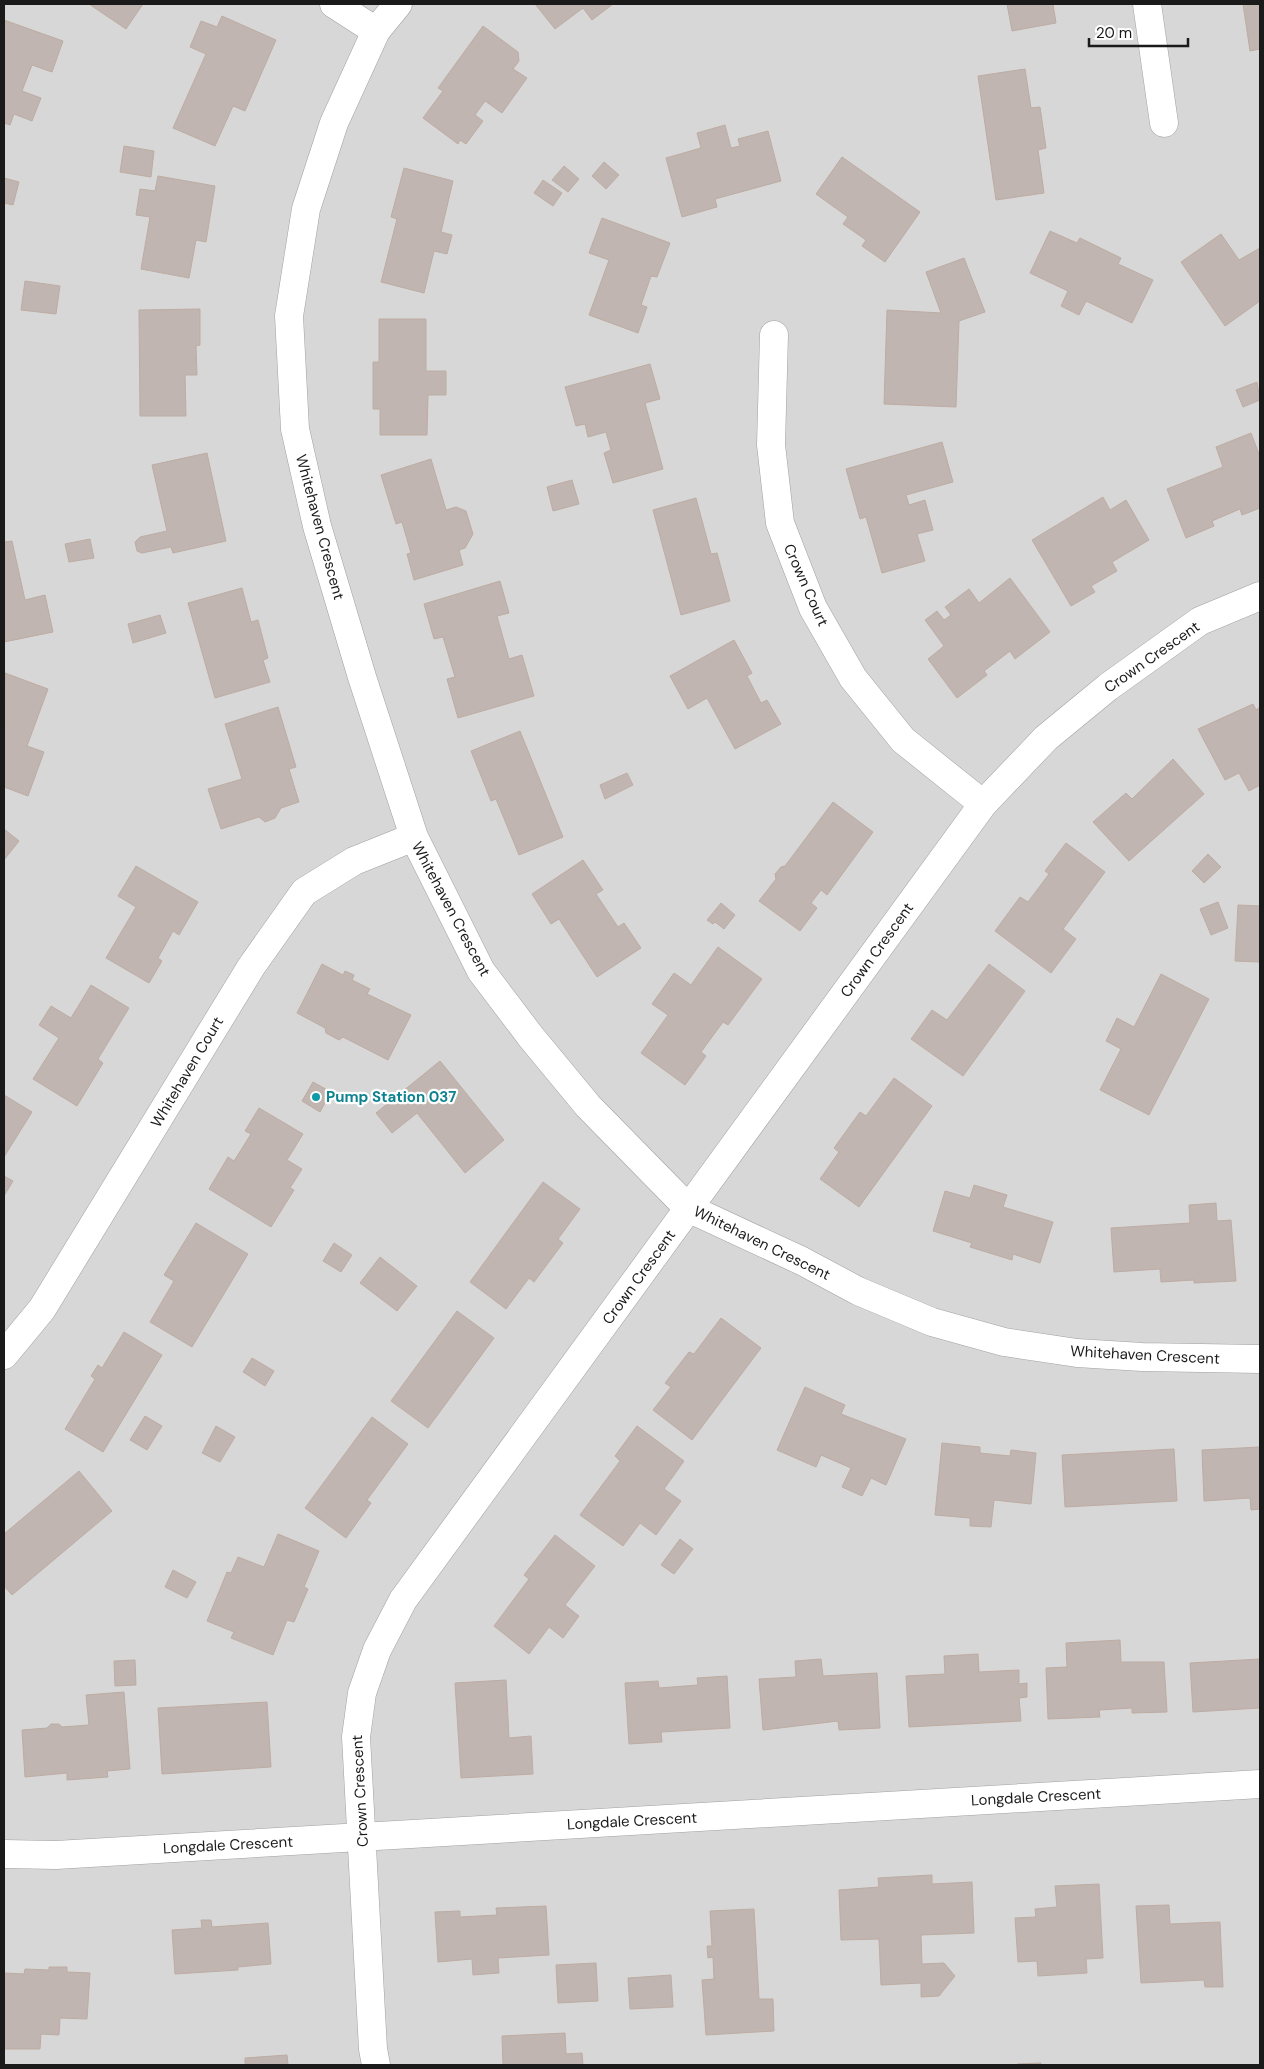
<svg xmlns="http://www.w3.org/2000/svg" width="1264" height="2069" font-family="'DM Sans',sans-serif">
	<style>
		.residential { fill: #d8d7d7 }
		.building { fill: #c0b5b0; stroke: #bdaca3 }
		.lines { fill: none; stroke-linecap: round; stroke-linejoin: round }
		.minor-casing { stroke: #a1a1a1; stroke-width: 29 }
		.minor { stroke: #fff; stroke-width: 28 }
		.culture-dot { fill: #0f9aa8; stroke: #fff; stroke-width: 2 }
		.labels { text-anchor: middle; stroke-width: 4.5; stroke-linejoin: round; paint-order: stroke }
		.street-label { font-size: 15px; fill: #1a1a1a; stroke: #fff }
		.culture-label { font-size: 15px; font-weight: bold; fill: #0d838f; stroke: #fff; text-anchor: start }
	</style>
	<rect width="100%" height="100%" fill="#ece7e0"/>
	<path class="residential" d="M4 4H1260V2065H4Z"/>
	<path class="building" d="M89 4H143L126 29Z
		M535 4H613L592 20 583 8 555 29Z
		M1007 4H1053L1056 23 1012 31Z
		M1243 4H1260V49L1250 51Z
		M222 16 276 40 245 111 233 106 215 146 173 128 206 54 190 47 201 21 217 27Z
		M4 20 63 41 52 72 32 65 22 91 41 98 32 121 14 114 10 125 4 123Z
		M483 26 518 52 519 61 513 69 527 78 502 113 485 101 475 115 483 121 466 144 460 140 458 144 423 118 443 91 438 88Z
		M1025 69 1031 108 1040 107 1046 148 1038 150 1044 193 996 200 978 76Z
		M725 125 731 148 740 146 738 139 768 131 781 181 715 199 717 207 682 217 666 158 701 148 697 133Z
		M124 146 154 151 151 177 120 172Z
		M842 157 920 212 885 262 862 246 866 240 843 224 848 217 816 194Z
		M604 162 619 175 606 189 592 176Z
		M564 166 579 179 568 192 552 180Z
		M404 168 453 181 441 232 452 235 447 254 434 251 424 293 381 282 397 219 391 217Z
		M158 176 215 186 206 242 196 240 189 278 141 269 150 217 136 215 140 189 155 191Z
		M4 178 19 182 13 205 4 203Z
		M543 180 562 193 553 206 534 193Z
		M602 218 670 243 657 277 651 276 641 305 647 307 638 333 589 315 609 260 589 253Z
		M1050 231 1077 243 1080 238 1121 258 1118 264 1153 280 1132 323 1086 301 1079 315 1061 306 1068 291 1030 273Z
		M1221 234 1239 260 1260 248V301L1225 326 1181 262Z
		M964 258 985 312 959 321 956 407 884 404 887 310 941 313 926 272Z
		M25 281 60 286 56 314 21 310Z
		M200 309V345L196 346 197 375H185L186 416H140L139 310Z
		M379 319H426V371H446V395H428L427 435H380V409H373V362H379Z
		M650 364 660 399 645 403 663 469 613 483 604 453 611 450 606 432 588 437 585 424 576 426 565 387Z
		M1257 382 1260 400 1243 407 1236 390Z
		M1251 433 1260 457V508L1242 515 1240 509 1212 521 1214 526 1186 538 1167 489 1223 467 1216 447Z
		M942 442 953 482 906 495 909 505 925 500 933 530 917 534 925 561 882 573 866 517 860 519 846 469Z
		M207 453 226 541 173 553 171 547 142 553 137 551 135 542 140 537 167 531 152 465Z
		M431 459 446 510 456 507 466 511 473 534 465 548 459 550 463 565 414 580 407 554 411 553 402 522 396 524 381 475Z
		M572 480 579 504 553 511 547 487Z
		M1103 497 1110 510 1126 500 1149 540 1112 562 1117 571 1091 586 1095 592 1071 606 1032 540Z
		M696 498 711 554 717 553 730 601 681 615 653 510Z
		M90 539 94 558 69 562 65 544Z
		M12 541 25 600 45 595 53 632 4 642V542Z
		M1010 578 1050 632 1015 659 1010 651 984 671 987 675 957 698 928 659 944 646 925 620 937 611 944 620 951 615 945 607 969 589 979 603Z
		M500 581 509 613 497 616 509 659 522 655 534 696 458 718 447 679 455 677 443 637 434 639 424 604Z
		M242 588 251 622 258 620 268 658 263 660 270 682 215 698 188 603Z
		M160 615 166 633 133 643 128 624Z
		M734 640 752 673 747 676 761 703 767 700 781 724 735 749 707 698 688 709 670 676Z
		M5 673 48 689 27 746 44 752 28 796 4 787Z
		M1253 704 1256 710 1260 707V785L1249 791 1239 773 1225 780 1198 729Z
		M278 707 296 767 289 769 299 802 281 808 275 818 265 822 259 817 221 829 208 789 242 779 225 724Z
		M520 731 563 837 519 855 496 799 491 801 471 751Z
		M1173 759 1204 794 1129 861 1093 822 1126 793 1132 799Z
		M627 773 633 785 605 799 600 785Z
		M833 802 873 832 827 895 821 890 811 903 817 908 800 931 759 901 776 879 775 874 781 867 785 866Z
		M4 829 19 841 4 860Z
		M1066 843 1105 872 1063 929 1076 939 1051 973 995 931 1020 897 1028 902 1049 874 1045 871Z
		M1208 854 1221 867 1204 883 1192 871Z
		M583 860 603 890 596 894 618 927 624 923 641 948 597 977 559 919 551 924 532 894Z
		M136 866 198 902 179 935 173 931 158 958 162 961 149 983 106 958 136 907 118 896Z
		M1218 902 1228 928 1211 935 1200 909Z
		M721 903 735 915 724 929 715 922 713 924 707 920Z
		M1238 905 1260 906V962L1235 961Z
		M718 947 762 979 728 1025 723 1022 701 1052 706 1056 685 1085 641 1053 668 1015 652 1004 674 973 691 985Z
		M322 964 343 975 345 971 354 975 352 980 370 989 367 994 411 1015 388 1060 343 1037 339 1040 326 1033 325 1028 297 1013Z
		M989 964 1025 991 963 1076 911 1039 932 1010 947 1020Z
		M1161 974 1209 999 1149 1115 1100 1090 1121 1049 1106 1041 1117 1018 1134 1027Z
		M91 985 129 1008 98 1059 103 1063 77 1106 33 1079 59 1038 39 1025 51 1006 71 1018Z
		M440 1061 504 1140 465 1173 417 1113 392 1133 376 1113Z
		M894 1078 932 1106 859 1207 820 1179 839 1152 834 1148 860 1112 866 1116Z
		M313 1082 331 1092 320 1112 302 1101Z
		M4 1095 32 1112 4 1157Z
		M259 1108 303 1134 287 1160 302 1169 290 1188 294 1190 271 1227 209 1189 228 1157 234 1161 251 1134 245 1131Z
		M4 1176 13 1181 4 1196Z
		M543 1182 580 1209 558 1239 563 1243 534 1282 529 1278 506 1309 470 1282Z
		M974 1185 1007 1195 1003 1207 1053 1222 1040 1263 1013 1254 1012 1260 970 1247 972 1243 933 1231 945 1191 970 1198Z
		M1216 1203 1217 1221 1231 1220 1236 1281 1194 1283V1280L1161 1282 1160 1269 1114 1272 1111 1228 1190 1223 1189 1205Z
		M196 1223 248 1254 192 1347 150 1322 174 1281 164 1275Z
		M334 1243 352 1255 341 1272 323 1261Z
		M380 1257 417 1286 397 1311 360 1283Z
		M457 1311 494 1338 428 1428 391 1401Z
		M721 1318 761 1348 692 1440 653 1410 671 1387 665 1383 689 1352 694 1354Z
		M124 1332 162 1355 103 1452 65 1429 95 1379 91 1376 98 1365 102 1368Z
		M252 1358 274 1371 265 1386 243 1372Z
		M805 1387 845 1405 841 1414 906 1439 886 1485 871 1478 862 1496 842 1487 851 1468 821 1455 816 1467 777 1450Z
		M145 1416 162 1426 147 1450 130 1440Z
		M372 1417 408 1444 367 1500 371 1503 346 1538 305 1508Z
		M216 1426 235 1437 220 1462 202 1453Z
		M637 1426 684 1461 664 1489 681 1501 656 1535 640 1523 623 1546 580 1515 620 1461 615 1456Z
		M942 1443 980 1447V1453L1010 1456 1011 1450 1036 1453 1031 1504 994 1500 991 1527 970 1526V1518L935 1515Z
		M1260 1447V1509L1251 1510 1250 1498 1204 1501 1202 1450Z
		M1174 1449 1177 1501 1065 1507 1062 1455Z
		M79 1471 112 1511 12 1595 4 1586V1534Z
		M278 1534 319 1551 304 1587 308 1589 294 1622 287 1620 273 1655 231 1638 234 1632 207 1621 227 1572 231 1573 238 1557 264 1567Z
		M555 1535 595 1566 565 1605 579 1616 563 1638 549 1627 529 1654 494 1626 529 1579 524 1575Z
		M680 1539 693 1549 674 1574 661 1565Z
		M173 1570 196 1582 187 1598 165 1587Z
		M1120 1640 1121 1662H1164L1167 1712 1132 1713V1708L1099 1710 1100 1717 1048 1719 1046 1668 1067 1667 1066 1643Z
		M978 1654 979 1672 1019 1670V1684L1027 1683V1697L1019 1698 1021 1721 909 1727 906 1676 945 1674 944 1656Z
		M821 1659 823 1676 877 1673 880 1728 839 1730 838 1721 763 1730 759 1679 796 1677 795 1661Z
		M1260 1659V1708L1193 1712 1190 1663Z
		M135 1660 136 1685 115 1686 114 1661Z
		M727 1676 730 1728 661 1732 662 1742 629 1744 625 1683 658 1681 659 1688 698 1685 697 1678Z
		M506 1680 509 1738 531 1736 533 1774 461 1778 455 1683Z
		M124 1692 130 1769 107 1771 108 1777 67 1780V1773L25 1777 22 1730 47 1728 51 1724H59L62 1727 89 1725 86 1695Z
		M267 1702 271 1767 162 1774 158 1708Z
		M932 1875V1884L972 1882 974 1933 921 1935 922 1964 944 1963 955 1976 939 1996 921 1997V1983L881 1985 879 1939 841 1940 839 1890 879 1887 878 1878Z
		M1099 1884 1103 1958 1086 1959 1087 1973 1038 1976 1037 1961 1018 1962 1015 1918 1036 1917 1035 1909 1057 1907 1055 1886Z
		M1169 1905 1170 1924 1220 1922 1223 1987H1205L1204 1980 1141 1983 1136 1906Z
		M546 1906 549 1955 498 1958 499 1973 473 1975 472 1959 438 1962 435 1912 460 1911V1917L497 1915 496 1908Z
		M754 1909 759 1999H773L774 2031 706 2035 702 1980 714 1979 713 1957 708 1958 707 1946H712L710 1911Z
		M201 1920H211L212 1927 268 1923 271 1964 238 1967V1970L175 1974 172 1930 202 1928Z
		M596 1963 598 2001 558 2003 556 1965Z
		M49 1967H67V1972L90 1973 87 2019 60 2018 59 2035 41 2034 40 2049H4V1973L24 1974 25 1969 49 1970Z
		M671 1975 673 2007 630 2009 628 1978Z
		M565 2033 566 2054 582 2053 583 2065H503L502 2036Z
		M287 2055 288 2065H245V2058Z
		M1041 2063V2065H1017V2064Z"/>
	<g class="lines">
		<defs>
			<path id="minor" d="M334 4 376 31
				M398 4 376 31 334 123 306 209 289 316 295 429 317 526 362 677 414 837 481 971 531 1037 588 1106 688 1208 802 1261 858 1291 932 1322 1004 1342 1077 1353 1142 1357 1260 1359
				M1147 4 1164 123
				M774 335 771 445 780 523 813 608 853 678 903 740 983 804
				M4 1355 42 1309 251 967 304 892 354 861 414 837
				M4 1854 56 1855 1260 1784
				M376 2065 373 2049 356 1737 362 1693 377 1650 403 1600 983 804 1046 738 1108 687 1200 621 1260 596"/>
		</defs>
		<use href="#minor" class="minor-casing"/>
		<use href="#minor" class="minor"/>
	</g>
	<circle class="culture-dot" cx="316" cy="1097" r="5"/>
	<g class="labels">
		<g class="street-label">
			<text transform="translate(320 527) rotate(75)" y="5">Whitehaven Crescent</text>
			<text transform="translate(806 585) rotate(66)" y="5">Crown Court</text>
			<text transform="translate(1152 657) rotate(-35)" y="5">Crown Crescent</text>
			<text transform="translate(451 909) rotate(62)" y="5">Whitehaven Crescent</text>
			<text transform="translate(877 950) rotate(-54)" y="5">Crown Crescent</text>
			<text transform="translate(187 1072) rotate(-59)" y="5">Whitehaven Court</text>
			<text transform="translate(762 1243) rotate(26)" y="5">Whitehaven Crescent</text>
			<text transform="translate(639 1277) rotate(-54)" y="5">Crown Crescent</text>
			<text transform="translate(1145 1355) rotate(3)" y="5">Whitehaven Crescent</text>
			<text transform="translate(360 1791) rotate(-93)" y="5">Crown Crescent</text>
			<text transform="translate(1036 1797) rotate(-3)" y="5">Longdale Crescent</text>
			<text transform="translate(632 1821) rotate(-3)" y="5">Longdale Crescent</text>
			<text transform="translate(228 1845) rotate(-3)" y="5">Longdale Crescent</text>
		</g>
		<g class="culture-label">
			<text x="326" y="1102">Pump Station 037</text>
		</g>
	</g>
	<rect width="1264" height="2069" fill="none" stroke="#1a1a1a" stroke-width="10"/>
	<path d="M1089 38v8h99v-8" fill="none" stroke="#1a1a1a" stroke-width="2.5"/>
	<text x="1096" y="38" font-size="15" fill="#1a1a1a" stroke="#ffffff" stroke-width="4" paint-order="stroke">20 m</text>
</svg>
